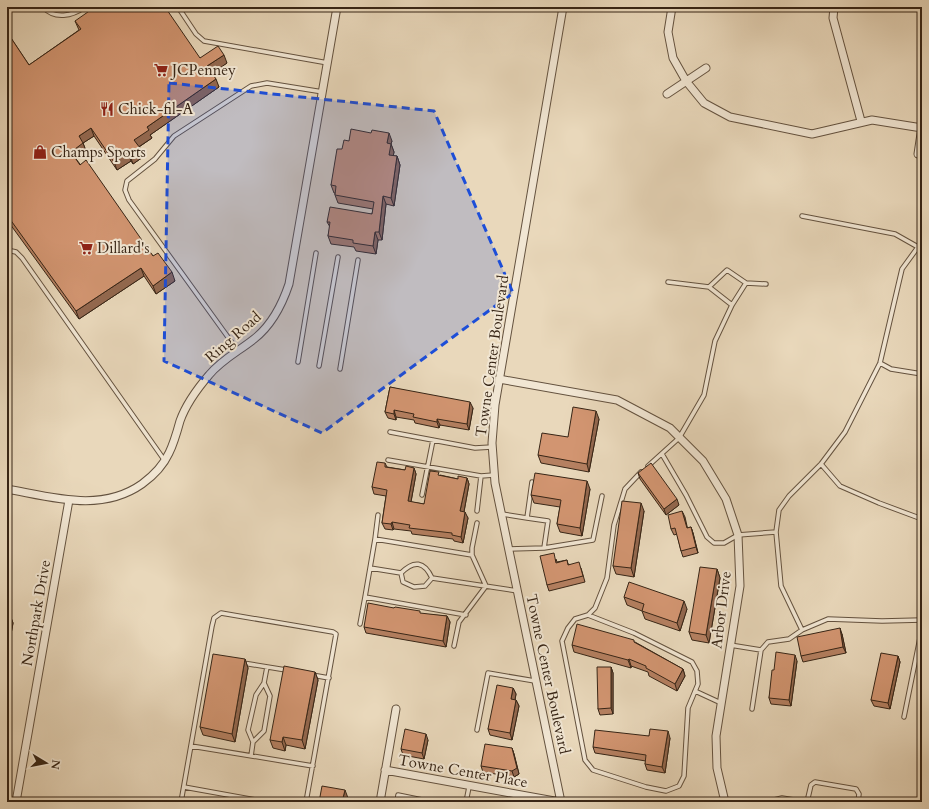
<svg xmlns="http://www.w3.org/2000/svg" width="929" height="809" font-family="Cardo,serif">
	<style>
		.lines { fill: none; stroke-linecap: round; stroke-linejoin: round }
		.lane-casing { stroke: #64523f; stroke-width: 5.5 }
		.street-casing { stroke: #64523f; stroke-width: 9 }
		.lane { stroke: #f1e6d3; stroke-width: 3.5 }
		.street { stroke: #f1e6d3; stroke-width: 7 }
		.wall { fill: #b58061; stroke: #372516 }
		.shaded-wall { fill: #93684f; stroke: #372516 }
		.building { fill: #d29571; stroke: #372516 }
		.marked { fill: #1d4ed8; fill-opacity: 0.2; stroke: #1d4ed8; stroke-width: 3; stroke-dasharray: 8 5; stroke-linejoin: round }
		.labels { text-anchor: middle; stroke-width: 4; stroke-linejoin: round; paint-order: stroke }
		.poi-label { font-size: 15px; fill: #372516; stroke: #f1e6d3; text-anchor: start }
		.street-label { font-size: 15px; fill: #372516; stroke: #f1e6d3 }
	</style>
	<rect width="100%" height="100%" fill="#e9d8bb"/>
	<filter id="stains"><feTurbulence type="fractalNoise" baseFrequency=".005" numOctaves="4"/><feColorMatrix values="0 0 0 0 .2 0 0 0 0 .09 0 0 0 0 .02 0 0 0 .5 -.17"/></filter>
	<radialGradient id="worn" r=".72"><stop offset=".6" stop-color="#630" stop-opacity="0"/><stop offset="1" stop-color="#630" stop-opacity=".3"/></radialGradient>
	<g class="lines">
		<defs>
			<path id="lane" d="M43 7C55 20 72 16 85 7
				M178 7 196 34 204 41 328 63
				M802 216 895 234 918 247 922 246
				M7 250 16 252 22 258 165 461
				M668 282 709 287
				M732 305 709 287 727 270 746 283
				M238 351 129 200 125 190 127 181 155 159 174 136 251 86 267 83 323 92
				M298 362 316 253
				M880 363 891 369 922 374
				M319 366 338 257
				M340 369 358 260
				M390 432 475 448 492 447
				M662 454 686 495 707 537 714 543H724L738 535 776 532
				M388 460 481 476 494 475
				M821 464 840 486 879 503 922 519
				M648 466 679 438 704 395 715 341 732 305 746 283 766 284
				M422 495 433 440
				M477 511 481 476
				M502 514 527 518 532 482
				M527 518 548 521 544 548
				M477 523 472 548V555L375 539 370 568 401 573 403 582 414 587 425 586 432 578 518 591
				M375 539 378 515
				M509 549 544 548 593 540 602 496
				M370 568 365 597 466 615
				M401 573C414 560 424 561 432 578
				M588 615 634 633 692 662 697 671 698 684 688 708 684 776 679 786 666 791 646 787 593 770 585 760 562 641 568 628 575 619 588 615 595 608 607 578 614 525 625 489 641 472
				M360 624 365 597
				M802 630 781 586 776 532 779 510 789 496 821 464 845 432 880 363 902 269 918 247
				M730 645 761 650
				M454 646 459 622 486 586 472 555
				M243 663 286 670
				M312 675 329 678
				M695 691 721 703
				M752 709 761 650 768 642 789 639 802 630 828 619 882 621 922 620
				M904 717 922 628
				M477 730 488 673 535 681
				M253 742 264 731 270 696 264 683
				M191 746 313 766
				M251 756 253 742 248 730 256 695 264 683 267 667
				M184 787 267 802
				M181 802 212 626 214 618 221 613 333 632 336 634 306 802
				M397 802 398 795 432 802
				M466 802 469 787
				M719 802 725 800
				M766 802 782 798 806 802
				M807 802 811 785 815 782 856 789 859 794 858 802"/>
			<path id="street" d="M672 7 668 32 673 58 686 81 704 103 730 117 812 134 872 120 922 128
				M834 7 833 18 861 121
				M667 94 706 68
				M918 154 922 127
				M499 379 617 400 670 428 703 461 726 499 738 535 740 586 716 736 717 768 725 802
				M7 489C52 497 101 513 142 484 153 476 163 466 169 453 174 443 177 432 180 421 186 404 197 389 209 375 221 360 239 351 254 339 272 325 282 305 289 284L337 7
				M385 770 560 802
				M16 802 69 500
				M380 802 396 709
				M561 802 495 483 492 443 495 405 563 7"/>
		</defs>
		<use href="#lane" class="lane-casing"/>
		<use href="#street" class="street-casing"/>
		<use href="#lane" class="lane"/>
		<use href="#street" class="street"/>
	</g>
	<path class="wall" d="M75 21 200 58 227 63 211 73 219 87 150 135 152 138 139 147 143 157 133 164 131 161 117 170 94 136 83 143 86 151 76 159 153 256 175 281 156 294 144 276 79 319 10 224 7 215 9 214 7 211V32L29 65 79 30Z
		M349 141H392L391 144 394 152 393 156H397L400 165 394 206 386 204 382 240H378L376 254 356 251 354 247 331 244 328 236 330 227 327 222 372 214 373 209 338 203 335 195V193H334L331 185Z
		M390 387 473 408 469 430 440 425 439 428 415 423 414 420 396 417V420L388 418 385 412Z
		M599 419 589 472 541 463 538 455Z
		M385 463 387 467 405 470 414 468 416 474 411 502 424 504 440 475 458 479 467 478 469 484 464 512 468 518 463 543 454 541 453 539 412 534 411 531 394 529 393 530 385 529 382 523 386 496 374 494 372 487Z
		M638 473 679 505 666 515 640 479Z
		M590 489 582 536 560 532 557 524 560 507 534 503 531 495Z
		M644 511 634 577 616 574 613 566Z
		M682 511 687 528 691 527 693 533 698 553 683 557 681 551 677 534 674 535 671 529Z
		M556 559 557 562 567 560 568 564 581 568 585 582 549 591 547 585Z
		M717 569 720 578 709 643 692 640 689 632Z
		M624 597 687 609 680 631 645 619 642 611 627 605Z
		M394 608 421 614 447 616 450 622 446 647 366 633 364 627Z
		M7 614 10 615 13 623 10 640H7Z
		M842 634 846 653 803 662 801 656Z
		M635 642 683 669 685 676 677 691 649 676 648 672 631 666V668L574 652 572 645Z
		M898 656 900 662 890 709 874 706 871 700Z
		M245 659 248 668 235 742 203 735 200 727Z
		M797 661 791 706 771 704 769 698 774 670Z
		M611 667 613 673V714L600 715 598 709Z
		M315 672 318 680 305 749 286 745 285 751 273 748 270 740Z
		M513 688 516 694 515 700H516L519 706 512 740 490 735 488 729Z
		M649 736 670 738 665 773 647 770 645 764 646 761 595 753 593 747Z
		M428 740 424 759 403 755 401 749Z
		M512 748 514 754 519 774 514 777 483 772 481 766Z"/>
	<path class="shaded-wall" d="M7 7H17L7 14Z
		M224 55 227 63 210 75 207 66Z
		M216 79 219 87 150 135 152 138 137 148 134 140 147 127Z
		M91 128 94 136 83 143 86 151 74 160 71 152 79 136Z
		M389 133 392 141 391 144 394 152 392 163 389 155 387 143Z
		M140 148 143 157 133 164 130 156Z
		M128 153 131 161 117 170 114 162Z
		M397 156 400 165 394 206 391 198Z
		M383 196 386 204 382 240 379 232Z
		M375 232 378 240 376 254 373 246Z
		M141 268 144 276 79 319 76 311Z
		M172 272 175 281 156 294 153 286Z
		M470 402 473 408 469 430 467 424Z
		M394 410 396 417V420L394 414Z
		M596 411 599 419 589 472 587 464Z
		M437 419 440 425 439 428 437 422Z
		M414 468 416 474 410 507 408 501Z
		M467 478 469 484 463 517 460 511Z
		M587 481 590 489 582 536 580 528Z
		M677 499 679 505 666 515 664 509Z
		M641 503 644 511 634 577 631 568Z
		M682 511 685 517 689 535 687 528Z
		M465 512 468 518 463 543 461 537Z
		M392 522 394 529 393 530 391 524Z
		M691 527 693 533 698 553 696 547Z
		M717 569 720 578 709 643 706 635Z
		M684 601 687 609 680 631 677 623Z
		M10 615 13 623 10 640 7 632Z
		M447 616 450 622 446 647 443 641Z
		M840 628 842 634 846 653 843 647Z
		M795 655 797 661 791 706 789 700Z
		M898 656 900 662 890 709 888 703Z
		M245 659 248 668 235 742 232 734Z
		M629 659 631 666V668L628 660Z
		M611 667 613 673V714L611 708Z
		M683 669 685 676 677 691 675 684Z
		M315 672 318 680 305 749 302 740Z
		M513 688 516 694 514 705 511 699Z
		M516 700 519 706 512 740 510 733Z
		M668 731 670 738 665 773 662 767Z
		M426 734 428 740 424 759 422 753Z
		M283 737 286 745 285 751 282 742Z
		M512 748 514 754 519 774 514 777 512 771Z
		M345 790 348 798 347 802H342Z"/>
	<path class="building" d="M95 7H165L200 58 218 46 224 55 207 66 216 79 147 127 149 130 134 140 140 148 130 156 128 153 114 162 91 128 79 136 83 143 71 152 80 165 86 160 153 256 158 253 172 272 153 286 141 268 76 311 7 215 11 213 7 207V32L29 65 81 29 75 21Z
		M351 129 371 133 372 130 389 133 387 143 391 144 389 155 397 156 391 198 383 196 379 232H375L373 246 353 243V240L328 236 330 222H327L330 207 372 214 374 202 335 195 336 186 331 185 337 149H342L344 140 349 141Z
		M390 387 470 402 467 424 437 419V422L413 417 414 414 394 410V414L385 412Z
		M573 407 596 411 587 464 538 455 542 433 568 437Z
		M377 462 385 463V467L405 470 406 466 414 468 408 501 424 504 430 471 439 472 438 475 458 479V476L467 478 460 511 465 512 461 537 452 535V533L409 528 410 525 392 522 391 524 382 523 387 490 372 487Z
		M651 463 677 499 664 509 638 473Z
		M535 473 587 481 580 528 557 524 561 500 531 495Z
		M622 501 641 503 631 568 613 566Z
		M682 511 687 528 691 527 696 547 681 551 675 528 671 529 668 515Z
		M554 553 556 563 567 560 568 565 579 562 583 576 547 585 540 556Z
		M700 567 717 569 706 635 689 632Z
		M629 582 684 601 677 623 642 611 644 604 624 597Z
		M368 603 394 608 395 607 420 611V613L447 616 443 641 364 627Z
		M7 614 10 615 7 632Z
		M577 624 634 640V642L683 669 675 684 646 668V666L629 659 628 660 572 645Z
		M840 628 843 647 801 656 797 637Z
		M776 652 795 655 789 700 769 698 772 670H774Z
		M881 653 898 656 888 703 871 700Z
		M213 654 245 659 232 734 200 727Z
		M284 666 315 672 302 740 283 737 282 742 270 740Z
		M597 667H611V708L598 709Z
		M497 685 513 688 511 699 516 700 510 733 488 729Z
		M405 729 426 734 422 753 401 749Z
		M650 729 668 731 662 767 645 764 646 755 593 747 595 730 649 736Z
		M485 744 512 748 517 768 512 771 481 766Z
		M322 786 345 790 342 802H319Z
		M475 799 492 802H475Z"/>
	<path class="marked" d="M169 83 434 111 513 293 322 433 164 361Z"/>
	<defs>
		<symbol id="supermarket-bare" viewBox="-9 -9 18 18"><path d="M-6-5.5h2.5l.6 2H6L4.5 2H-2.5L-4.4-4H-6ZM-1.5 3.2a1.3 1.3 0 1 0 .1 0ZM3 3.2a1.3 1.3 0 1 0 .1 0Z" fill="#8f2418" stroke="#f1e6d3" stroke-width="2.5" paint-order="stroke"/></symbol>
		<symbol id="restaurant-bare" viewBox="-9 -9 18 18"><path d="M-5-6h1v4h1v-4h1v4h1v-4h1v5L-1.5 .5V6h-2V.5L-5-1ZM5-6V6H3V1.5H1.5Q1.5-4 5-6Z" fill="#8f2418" stroke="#f1e6d3" stroke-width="2.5" paint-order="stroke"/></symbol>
		<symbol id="shop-bare" viewBox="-9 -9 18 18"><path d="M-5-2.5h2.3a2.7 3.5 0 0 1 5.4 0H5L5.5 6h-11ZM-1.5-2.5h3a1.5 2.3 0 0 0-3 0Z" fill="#8f2418" stroke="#f1e6d3" stroke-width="2.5" paint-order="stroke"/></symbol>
	</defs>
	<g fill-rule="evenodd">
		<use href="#supermarket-bare" x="151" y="60" width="20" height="20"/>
		<use href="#restaurant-bare" x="97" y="99" width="20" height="20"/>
		<use href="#shop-bare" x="30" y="142" width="20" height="20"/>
		<use href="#supermarket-bare" x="76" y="238" width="20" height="20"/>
	</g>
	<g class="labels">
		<g class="poi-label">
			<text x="172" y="75">JCPenney</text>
			<text x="118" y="114">Chick-fil-A</text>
			<text x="51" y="157">Champs Sports</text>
			<text x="97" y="253">Dillard's</text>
		</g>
		<g class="street-label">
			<text transform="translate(233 337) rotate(-41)" y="5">Ring Road</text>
			<text transform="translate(492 356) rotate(-82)" y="5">Towne Center Boulevard</text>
			<text transform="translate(721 610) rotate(-83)" y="5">Arbor Drive</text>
			<text transform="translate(36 613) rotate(-80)" y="5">Northpark Drive</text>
			<text transform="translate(548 674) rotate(78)" y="5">Towne Center Boulevard</text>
			<text transform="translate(463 771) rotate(10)" y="5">Towne Center Place</text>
		</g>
	</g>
	<rect width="929" height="809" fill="none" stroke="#e9d8bb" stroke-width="24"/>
	<rect x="8" y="8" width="913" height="793" fill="none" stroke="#372516" stroke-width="2"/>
	<rect x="12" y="12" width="905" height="785" fill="none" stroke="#372516"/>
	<g transform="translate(46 763) rotate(100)" stroke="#f1e6d3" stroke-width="3" paint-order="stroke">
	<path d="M0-3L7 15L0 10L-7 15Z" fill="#372516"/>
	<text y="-6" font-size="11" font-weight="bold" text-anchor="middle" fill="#372516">N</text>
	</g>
	<rect width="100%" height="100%" filter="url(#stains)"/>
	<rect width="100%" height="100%" fill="url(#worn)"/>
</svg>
